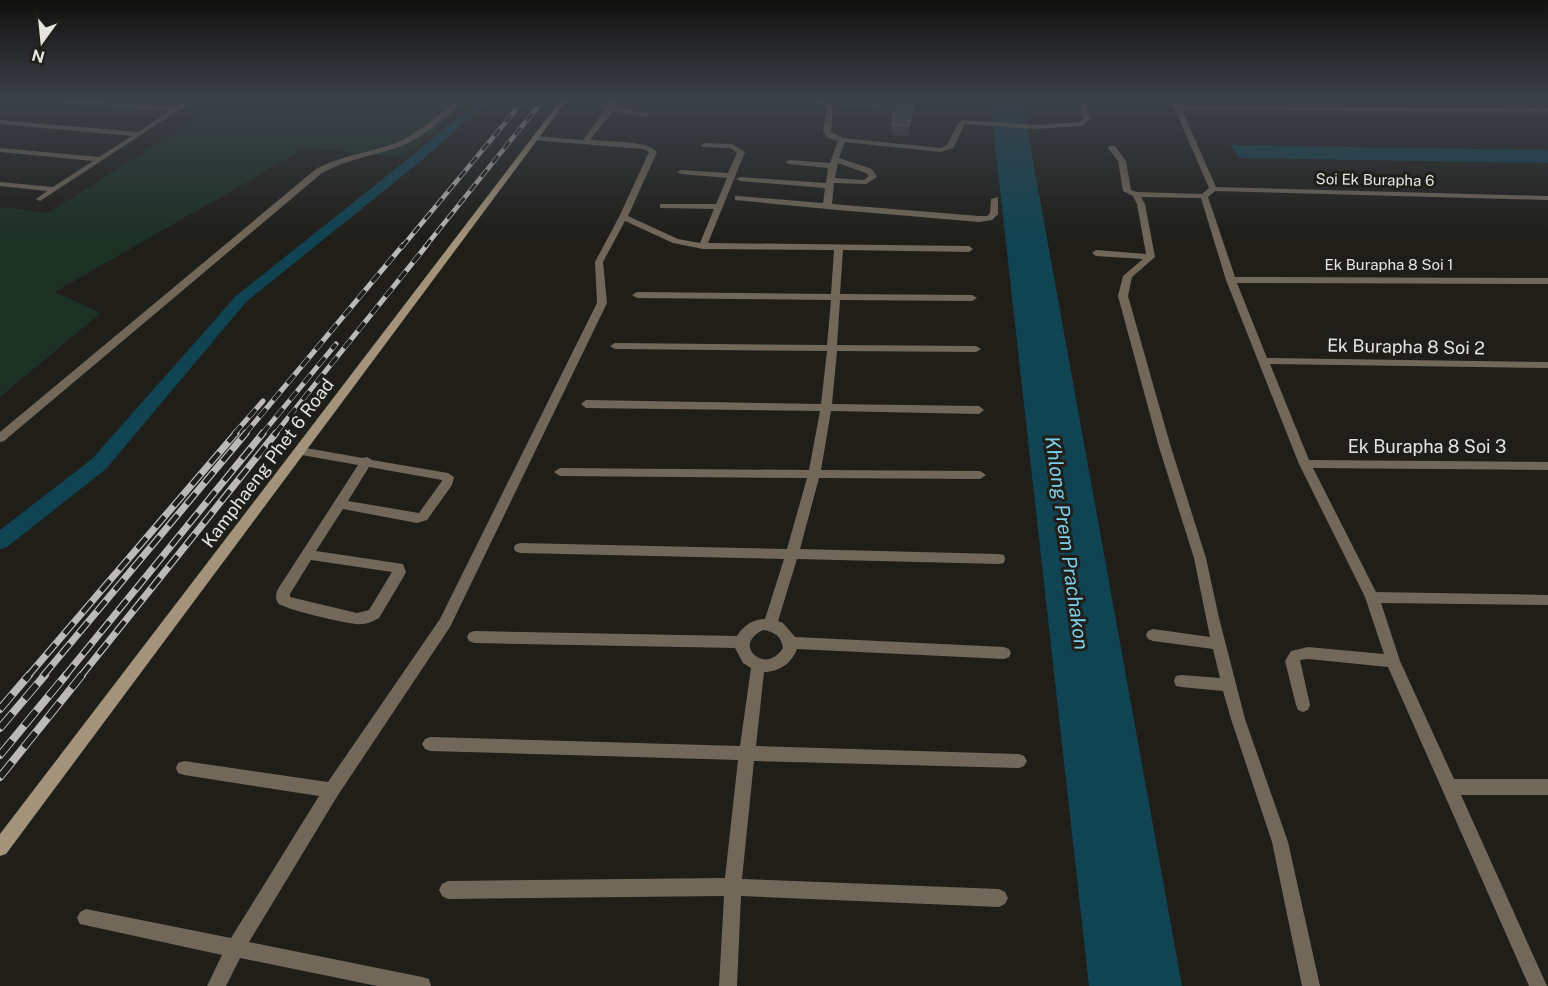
<svg xmlns="http://www.w3.org/2000/svg" width="1548" height="986" font-family="'Public Sans',sans-serif">
	<style>
		.green { fill: #1c3024 }
		.water { fill: #104452 }
		.lines { fill: none; stroke-linecap: round; stroke-linejoin: round }
		.canal { fill: #104452; fill-rule: evenodd }
		.street { fill: #726859; fill-rule: evenodd }
		.secondary { fill: #a2937a; fill-rule: evenodd }
		.rail-far3-casing { stroke: #bbbab6; stroke-width: 4.5 }
		.rail-far2-casing { stroke: #bbbab6; stroke-width: 5 }
		.rail-far1-casing { stroke: #bbbab6; stroke-width: 7 }
		.rail-casing { stroke: #bbbab6; stroke-width: 8 }
		.rail-far3 { stroke: #1f1e19; stroke-width: 3; stroke-dasharray: 9; stroke-linecap: butt }
		.rail-far2 { stroke: #1f1e19; stroke-width: 4; stroke-dasharray: 11; stroke-linecap: butt }
		.rail-far1 { stroke: #1f1e19; stroke-width: 4.5; stroke-dasharray: 14; stroke-linecap: butt }
		.rail { stroke: #1f1e19; stroke-width: 6; stroke-dasharray: 19; stroke-linecap: butt }
		.wall { fill: #3f3e42 }
		.shaded-wall { fill: #2a292a }
		.building { fill: #504f53; stroke: #686769; stroke-width: 1.5 }
		.labels { text-anchor: middle; stroke-width: 6; stroke-linejoin: round; paint-order: stroke }
		.far-street-label { font-size: 15px; fill: #e5e4e1; stroke: #1f1e19 }
		.street-label { font-size: 18px; fill: #e5e4e1; stroke: #1f1e19 }
		.water-label { font-size: 20px; font-style: italic; fill: #7ed0ea; stroke: #1f1e19 }
	</style>
	<rect width="100%" height="100%" fill="#1f1e19"/>
	<path class="green" d="M225 100H469L405 158 306 148 55 292 101 313 0 397V207L48 213Z"/>
	<path class="water" d="M990 100H1022L1182 986H1089Z
		M1230 145 1548 150V163L1240 158Z"/>
	<g class="lines">
		<path class="canal" d="M478 100H490L422 160 246 302 106 469 7 547 0 549V530L92 459 236 296 414 154Z"/>
		<path class="street" d="M43 100H70L176 107 187 100H194L40 201 36 199 47 191 0 186V182L53 187 93 161 0 152V148L99 157 132 136 0 124V120L138 132 170 111 46 102Z
			M457 100H464C447 117 424 137 401 146 374 156 347 159 322 173L4 441 0 442V432L316 169C342 155 369 153 396 143 419 133 438 115 457 100Z
			M582 100H618L615 108 648 114 649 115 646 117 613 111 590 140C606 142 647 140 657 152L628 216 678 239 700 243 714 209 663 208H660V204H716L727 178 681 174 677 172 681 170 728 173 737 153 730 148 702 147 701 145 705 143 732 144 745 152 708 243 969 246 973 249 969 252 843 250 840 294 972 295 977 298 972 301 840 300 837 345 976 346 981 349 976 352 837 351 832 404 979 406 984 410 979 414 831 411 821 470 980 471 986 475 980 479 819 478 800 549 999 554 1004 555 1005 559 1004 563 999 564 797 559 778 621 783 623 795 637 1004 647 1009 649 1011 653 1009 657 1004 659 797 649C792 663 779 672 764 672L756 746 1019 754 1024 756 1027 761 1024 766 1019 768 754 761 742 879 999 889 1005 892 1008 898 1005 904 999 907 741 896 737 986H719L724 896 448 899 442 896 439 890 442 884 448 881 725 878 738 760 430 751 425 749 422 744 425 739 430 737 740 746 751 668 743 663 735 648 474 643 469 641 467 637 469 633 474 631 737 636C743 626 753 619 765 619L784 559 520 553 515 551 514 548 515 545 520 543 787 549 807 478 560 476 554 472 560 468 809 470 820 411 586 408 581 404 586 400 821 404 827 351 615 349 610 346 615 343 827 345 831 300 637 298 632 295 637 292 831 294 834 250 703 249 673 243 625 221 603 262 607 303 450 627 338 795 249 942 422 977 429 979 431 986H377L240 958 226 986H207L222 955 80 924 77 918 80 912 86 909 231 938 319 796 184 775 178 773 176 768 178 763 184 761 328 782 440 619 597 303 595 262 619 217 649 152 643 149 532 140V136H535L583 140 610 103 585 102ZM763 630C775 632 781 636 783 648 780 652 777 656 772 658 758 665 735 644 763 630Z
			M803 100H823L833 106 831 132 843 138 940 148 947 145 959 122 963 120 1035 125 1080 122 1083 118 1078 100H1084L1091 118 1082 126 1035 129 965 124 953 148 941 152 845 142 839 158 872 169 877 177 866 184 834 183 832 204 979 216H987L990 213 991 199 998 197V214L992 220 979 222 827 209 735 200V196H738L823 203 825 188 740 181 736 179 740 177 826 183 828 168 789 164 785 162 789 160 830 163 838 141 828 138 823 132 827 108 821 104ZM838 163 866 173 869 176 864 180 835 178Z
			M1171 100H1177L1180 106 1548 108V112L1182 110 1216 187 1548 196V200L1215 191 1208 197 1235 277 1548 278V284L1237 283 1267 358 1548 362V368L1270 364 1309 460 1548 462V470L1313 468 1376 592 1548 595V605L1381 603 1400 661 1454 779H1548V795H1461L1547 986H1529L1388 667 1308 659 1300 660 1310 705 1308 710 1303 712 1298 710 1296 705 1285 661 1291 651 1308 647 1384 654 1365 597 1299 464 1226 280 1201 198 1141 197 1145 204 1155 257 1132 277 1128 296 1170 444 1206 558 1219 618 1245 719 1288 842 1320 986H1302L1272 842 1231 719 1223 691 1181 687 1176 686 1174 681 1176 676 1181 675 1220 678 1213 649 1153 641 1148 639 1146 635 1148 631 1153 629 1210 637 1194 558 1158 444 1118 296 1123 276 1143 259 1096 256 1092 253 1096 250 1146 254 1137 204 1133 196 1123 191 1118 161 1108 148 1109 146H1115L1126 161 1131 190 1137 192 1202 194 1209 188Z
			M300 447 363 458 367 457 372 460 448 473 454 477 452 485 427 520 417 523 343 509 316 551 403 564 406 572 404 576 379 618C372 622 365 625 356 624 345 623 282 609 278 603 275 599 276 593 278 589L358 465 296 454 294 451 296 448ZM369 467 442 480V481L419 513 348 501ZM311 560 392 572 369 610 357 613 290 597V594Z"/>
		<path class="secondary" d="M561 100H567L6 854 0 856V834Z"/>
		<defs>
			<path id="rail-far3" d="M402 247 524 100
				M425 247 543 100"/>
			<path id="rail-far2" d="M234 434 263 401
				M245 434 403 245
				M262 434 336 344
				M275 434 427 245"/>
			<path id="rail-far1" d="M28 676 236 433
				M43 676 246 433
				M65 676 263 433
				M81 676 276 433"/>
			<path id="rail" d="M0 709 29 675
				M0 728 45 675
				M0 755 66 675
				M0 777 82 675"/>
		</defs>
		<use href="#rail-far3" class="rail-far3-casing"/>
		<use href="#rail-far2" class="rail-far2-casing"/>
		<use href="#rail-far1" class="rail-far1-casing"/>
		<use href="#rail" class="rail-casing"/>
		<use href="#rail-far3" class="rail-far3"/>
		<use href="#rail-far2" class="rail-far2"/>
		<use href="#rail-far1" class="rail-far1"/>
		<use href="#rail" class="rail"/>
	</g>
	<path class="wall" d="M845 100H916L908 136 891 135 894 112 845 107Z"/>
	<path class="shaded-wall" d="M915 100H916L908 136 909 126Z"/>
	<path class="building" d="M864 100H915L909 126 892 125 896 102Z"/>
	<linearGradient id="sky" x2="0" y2="1"><stop stop-color="#11100e"/><stop offset="0.42" stop-color="#3c4149"/><stop offset="1" stop-color="#3c4149" stop-opacity="0"/></linearGradient>
	<rect width="1548" height="238" fill="url(#sky)"/>
	<g class="labels">
		<g class="far-street-label">
			<text transform="translate(1375 180) rotate(1)" y="5">Soi Ek Burapha 6</text>
			<text x="1389" y="270">Ek Burapha 8 Soi 1</text>
		</g>
		<g class="street-label">
			<text transform="translate(1406 347) rotate(1)" y="6">Ek Burapha 8 Soi 2</text>
			<text x="1427" y="453">Ek Burapha 8 Soi 3</text>
			<text transform="translate(268 463) rotate(-53)" y="6">Kamphaeng Phet 6 Road</text>
		</g>
		<g class="water-label">
			<text transform="translate(1067 543) rotate(82)" y="7">Khlong Prem Prachakon</text>
		</g>
	</g>
	<g transform="translate(42 42) rotate(195)" stroke="#1f1e19" stroke-width="4.5" paint-order="stroke">
	<path d="M0-4.5L10 22L0 15L-10 22Z" fill="#e5e4e1"/>
	<text y="-9" font-size="16" font-weight="bold" text-anchor="middle" fill="#e5e4e1">N</text>
	</g>
</svg>
